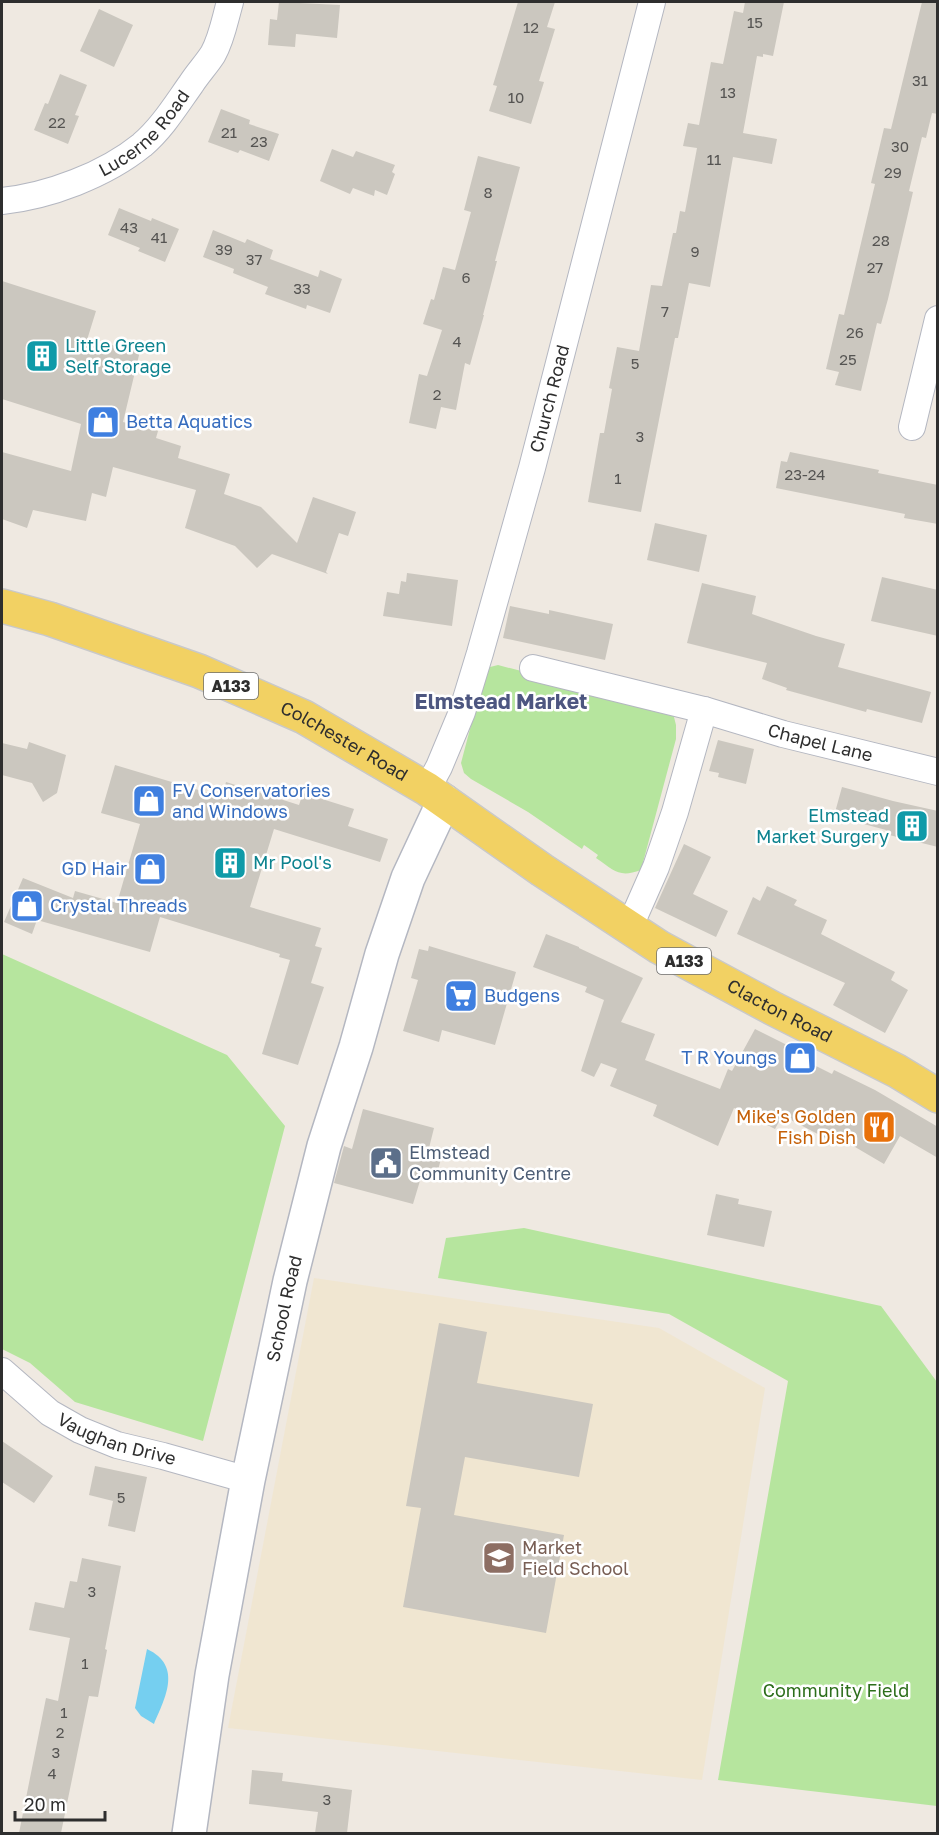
<svg xmlns="http://www.w3.org/2000/svg" width="939" height="1835" font-family="'Golos Text',sans-serif">
	<style>
		.education { fill: #f0e6d1 }
		.green { fill: #b6e59e }
		.water { fill: #75cff0 }
		.building { fill: #cbc7bf }
		.lines { fill: none; stroke-linecap: round; stroke-linejoin: round }
		.street-casing { stroke: #b4b7c1; stroke-width: 28 }
		.secondary-casing { stroke: #b4b7c1; stroke-width: 36 }
		.primary-casing { stroke: #c9c9c9; stroke-width: 36 }
		.street { stroke: #fff; stroke-width: 26 }
		.secondary { stroke: #fff; stroke-width: 33 }
		.primary { stroke: #f2d163; stroke-width: 33 }
		.labels { text-anchor: middle; stroke-width: 5; stroke-linejoin: round; paint-order: stroke }
		.number-label { font-size: 15px; fill: #555452 }
		.shield { fill: #fff; stroke: #6d6d6d; stroke-width: 1.5 }
		.shield-label { font-size: 16px; font-weight: bold; fill: #2e2e2e }
		.street-label { font-size: 18px; fill: #2e2e2e; stroke: #fff }
		.culture-label { font-size: 18px; fill: #0d838f; stroke: #fff; text-anchor: start }
		.shop-label { font-size: 18px; fill: #366cbe; stroke: #fff; text-anchor: start }
		.food-label { font-size: 18px; fill: #c56008; stroke: #fff; text-anchor: end }
		.service-label { font-size: 18px; fill: #4e5e75; stroke: #fff; text-anchor: start }
		.education-label { font-size: 18px; fill: #785e54; stroke: #fff; text-anchor: start }
		.park-label { font-size: 18px; fill: #2c6e1b; stroke: #fff }
		.quarter-label { font-size: 21px; font-weight: bold; fill: #4d5680; stroke: #fff }
	</style>
	<rect width="100%" height="100%" fill="#efe9e1"/>
	<path class="education" d="M314 1278 659 1328 765 1388 702 1780 228 1728Z"/>
	<path class="green" d="M498 665 662 708 673 713 676 725V739L641 870C619 878 615 871 596 858L598 855 584 845 582 849 528 812 471 779 464 773 461 763 484 676 490 667Z
		M2 954 227 1055 285 1126 203 1441 75 1402 30 1363 2 1349Z
		M524 1228 881 1306 937 1382V1806L718 1780 788 1381 669 1314 438 1278 446 1238Z"/>
	<path class="water" d="M147 1649C183 1666 165 1698 154 1724L141 1716 135 1708Z"/>
	<path class="building" d="M279 2 340 5 337 38 296 34 295 47 268 45 270 19 277 20Z
		M518 2H555L547 27 555 29 539 81 544 82 531 124 489 111 497 86 493 85Z
		M745 2H784L773 56 763 54V57L757 56 743 133 777 139 772 164 733 157 710 287 689 283 678 338H675L641 512 588 502 600 433H604L612 389 609 388 617 347 639 351 651 285 662 286 673 233H676L680 211 685 212 697 148 683 146 688 123 699 125 711 62 723 64 734 11 743 13Z
		M922 2H938V114L932 113 926 138 922 137 909 191 913 192 907 218 888 299 881 324 877 323 861 391 835 385 839 372 826 369 839 314 844 315 875 184 871 183 884 128 891 129Z
		M99 9 133 25 114 67 80 51Z
		M60 74 87 85 75 115 79 116 68 144 34 130 45 103 48 104Z
		M221 109 250 120 249 124 279 134 269 161 240 150 238 153 208 142Z
		M332 149 353 157 356 151 395 165 392 172 395 174 387 195 375 190 374 196 353 188 350 194 320 181Z
		M478 156 520 167 495 261H497L483 315H484L470 365 465 363 456 410 441 407 436 429 409 423 419 374 427 376 442 330 423 324 431 299 434 300 443 267 455 270 471 212 464 210Z
		M119 208 151 221 152 218 179 229 165 262 138 251 140 248 108 235Z
		M213 230 245 243 247 239 273 250 270 259 318 277 320 270 342 279 330 313 307 305 306 309 265 294 268 287 233 273 234 269 203 257Z
		M2 281 96 311 87 340 140 351 123 422 158 431 156 438 181 446 178 458 230 474 224 494 261 507 297 543 313 497 356 512 348 536 339 533 326 572 328 574 272 554 257 568 235 546 185 528 196 490 113 467 106 497 92 493 86 521 33 510 27 528 2 519V452L71 471 81 424 2 399Z
		M790 452 879 470 878 473 938 485V524L904 518 905 514 776 488 781 461 787 462Z
		M655 523 707 535 699 572 647 560Z
		M407 573 458 580 452 626 383 616 387 592 399 594 401 581 406 582Z
		M882 577 938 590V636L871 621Z
		M702 583 756 596 752 614 816 636 845 644 838 667 931 692 922 723 867 709 866 712 786 690 787 688 762 679 767 663 687 643Z
		M510 606 549 614V610L613 624 605 660 503 638Z
		M718 740 754 749 746 784 718 777 719 773 709 771Z
		M29 742 66 755 57 793 43 802 32 783 2 775V743L27 749Z
		M115 765 222 797 226 782 299 805 303 793 354 809 348 826 388 839 380 862 274 829 250 907 321 928 315 946 322 948 311 983 324 987 298 1065 262 1054 290 960 279 957 280 954 160 917 150 952 37 920 32 934 4 922 23 878 73 898 75 891 117 903 140 824 101 813Z
		M842 787 893 801 938 811V847L885 834 886 830 834 816Z
		M684 844 711 857 693 894 728 911 716 937 655 908Z
		M767 886 797 900 794 905 827 920 821 934 895 972 891 980 908 990 885 1033 833 1005 845 983 737 934 753 897 760 901Z
		M546 934 579 947V948L643 978 621 1022 655 1034 645 1060 720 1089 728 1069 732 1071 755 1029 791 1047 788 1052 832 1074 834 1070 875 1090 938 1127V1158L900 1136 884 1164 838 1137 835 1143 789 1119 787 1121 781 1118 775 1129 734 1108 718 1146 653 1116 657 1105 610 1086 617 1069 601 1063 594 1077 581 1071 604 1000 585 992 587 987 533 967Z
		M429 946 516 972 495 1045 442 1030 439 1042 403 1031 418 980 411 978 419 949 428 951Z
		M363 1109 434 1128 429 1148 443 1152 436 1177 422 1174 413 1204 334 1183 344 1146 352 1149Z
		M716 1194 739 1199 738 1204 772 1211 764 1247 707 1235Z
		M439 1323 487 1332 477 1383 593 1404 579 1477 465 1457 454 1515 564 1535 546 1633 403 1607 421 1508 406 1506Z
		M2 1441 53 1476 34 1503 2 1482Z
		M95 1466 147 1477 135 1532 108 1526 113 1501 89 1495Z
		M82 1558 121 1566 105 1649 107 1650 98 1697 89 1696 61 1833H19L46 1698 58 1701 70 1638 29 1630 35 1602 64 1608 70 1581 77 1582Z
		M252 1770 283 1773 282 1781 352 1790 347 1833H315L318 1812 249 1804Z"/>
	<g class="lines">
		<defs>
			<g id="street">
				<path id="s1" d="M2 201C49 196 105 175 142 145 162 128 176 105 191 84 198 73 206 65 213 54 222 38 225 19 230 2"/>
				<path d="M912 427 938 319"/>
				<path id="s2" d="M533 668 704 710 783 734 938 772"/>
				<path id="s3" d="M427 789 439 767 462 712 480 653 532 468 652 2"/>
				<path d="M630 926 656 867 675 812 704 710"/>
				<path id="s4" d="M2 1371 50 1413 80 1430 117 1445 163 1456 248 1480"/>
			</g>
			<g id="secondary">
				<path id="s5" d="M189 1834 212 1675 248 1480 290 1281 324 1146 356 1047 382 954 408 878 444 801"/>
			</g>
			<g id="primary">
				<path id="s6" d="M2 606 50 619 199 671 304 717 427 789 542 870 659 947 774 1009 897 1071 938 1096"/>
			</g>
		</defs>
		<use href="#street" class="street-casing"/>
		<use href="#secondary" class="secondary-casing"/>
		<use href="#primary" class="primary-casing"/>
		<use href="#street" class="street"/>
		<use href="#secondary" class="secondary"/>
		<use href="#primary" class="primary"/>
	</g>
	<defs>
		<symbol id="building-square" viewBox="-11 -11 22 22"><rect x="-9" y="-9" width="18" height="18" rx="4" fill="#0f9aa8" stroke="#fff"/><path d="M-4-6H4V6H1V3H-1V6H-4ZM-2.5-4.3h1.7v1.8h-1.7ZM.8-4.3h1.7v1.8H.8ZM-2.5-1h1.7V.8h-1.7ZM.8-1h1.7V.8H.8Z" fill="#fff"/></symbol>
		<symbol id="shop-square" viewBox="-11 -11 22 22"><rect x="-9" y="-9" width="18" height="18" rx="4" fill="#3f7fe0" stroke="#fff"/><path d="M-5-2.5h2.3a2.7 3.5 0 0 1 5.4 0H5L5.5 6h-11ZM-1.5-2.5h3a1.5 2.3 0 0 0-3 0Z" fill="#fff"/></symbol>
		<symbol id="supermarket-square" viewBox="-11 -11 22 22"><rect x="-9" y="-9" width="18" height="18" rx="4" fill="#3f7fe0" stroke="#fff"/><path d="M-6-5.5h2.5l.6 2H6L4.5 2H-2.5L-4.4-4H-6ZM-1.5 3.2a1.3 1.3 0 1 0 .1 0ZM3 3.2a1.3 1.3 0 1 0 .1 0Z" fill="#fff"/></symbol>
		<symbol id="restaurant-square" viewBox="-11 -11 22 22"><rect x="-9" y="-9" width="18" height="18" rx="4" fill="#e8710a" stroke="#fff"/><path d="M-5-6h1v4h1v-4h1v4h1v-4h1v5L-1.5 .5V6h-2V.5L-5-1ZM5-6V6H3V1.5H1.5Q1.5-4 5-6Z" fill="#fff"/></symbol>
		<symbol id="civic-square" viewBox="-11 -11 22 22"><rect x="-9" y="-9" width="18" height="18" rx="4" fill="#5c6f8a" stroke="#fff"/><path d="M-.6-6.5H3V-4.5H.6V-3L4-1V1h2V6H-6V1h2V-1L-.6-3ZM-1.2 2.5V6h2.4V2.5Z" fill="#fff"/></symbol>
		<symbol id="school-square" viewBox="-11 -11 22 22"><rect x="-9" y="-9" width="18" height="18" rx="4" fill="#8d6e63" stroke="#fff"/><path d="M0-5L7-2L0 1L-7-2ZM-4 1L0 2.5L4 1V4Q0 6-4 4Z" fill="#fff"/></symbol>
	</defs>
	<g fill-rule="evenodd">
		<use href="#building-square" x="23" y="337" width="38" height="38"/>
		<use href="#shop-square" x="84" y="403" width="38" height="38"/>
		<use href="#shop-square" x="130" y="782" width="38" height="38"/>
		<use href="#building-square" x="893" y="807" width="38" height="38"/>
		<use href="#building-square" x="211" y="844" width="38" height="38"/>
		<use href="#shop-square" x="131" y="850" width="38" height="38"/>
		<use href="#shop-square" x="8" y="887" width="38" height="38"/>
		<use href="#supermarket-square" x="442" y="977" width="38" height="38"/>
		<use href="#shop-square" x="781" y="1039" width="38" height="38"/>
		<use href="#restaurant-square" x="860" y="1108" width="38" height="38"/>
		<use href="#civic-square" x="367" y="1144" width="38" height="38"/>
		<use href="#school-square" x="480" y="1539" width="38" height="38"/>
	</g>
	<g class="labels">
		<g class="number-label">
			<text x="755" y="28">15</text>
			<text x="531" y="33">12</text>
			<text x="920" y="86">31</text>
			<text x="728" y="98">13</text>
			<text x="516" y="103">10</text>
			<text x="57" y="128">22</text>
			<text x="229" y="138">21</text>
			<text x="259" y="147">23</text>
			<text x="900" y="152">30</text>
			<text x="714" y="165">11</text>
			<text x="893" y="178">29</text>
			<text x="488" y="198">8</text>
			<text x="129" y="233">43</text>
			<text x="159" y="243">41</text>
			<text x="881" y="246">28</text>
			<text x="224" y="255">39</text>
			<text x="695" y="257">9</text>
			<text x="254" y="265">37</text>
			<text x="875" y="273">27</text>
			<text x="466" y="283">6</text>
			<text x="302" y="294">33</text>
			<text x="665" y="317">7</text>
			<text x="855" y="338">26</text>
			<text x="457" y="347">4</text>
			<text x="848" y="365">25</text>
			<text x="635" y="369">5</text>
			<text x="437" y="400">2</text>
			<text x="640" y="442">3</text>
			<text x="805" y="480">23-24</text>
			<text x="618" y="484">1</text>
			<text x="121" y="1503">5</text>
			<text x="92" y="1597">3</text>
			<text x="85" y="1669">1</text>
			<text x="64" y="1718">1</text>
			<text x="60" y="1738">2</text>
			<text x="56" y="1758">3</text>
			<text x="52" y="1779">4</text>
			<text x="327" y="1805">3</text>
		</g>
		<g class="shield">
			<rect x="204" y="673" width="54" height="26" rx="4.5"/>
			<rect x="657" y="948" width="54" height="26" rx="4.5"/>
		</g>
		<g class="shield-label">
			<text x="231" y="692">A133</text>
			<text x="684" y="967">A133</text>
		</g>
		<g class="street-label">
			<text dy="6" stroke="none"><textPath href="#s1" startOffset="162">Lucerne Road</textPath></text>
			<text dy="6" stroke="none"><textPath href="#s3" startOffset="410">Church Road</textPath></text>
			<text dy="6" stroke="none"><textPath href="#s6" startOffset="369">Colchester Road</textPath></text>
			<text dy="6" stroke="none"><textPath href="#s2" startOffset="297">Chapel Lane</textPath></text>
			<text dy="6" stroke="none"><textPath href="#s6" startOffset="882">Clacton Road</textPath></text>
			<text dy="6" stroke="none"><textPath href="#s5" startOffset="534">School Road</textPath></text>
			<text dy="6" stroke="none"><textPath href="#s4" startOffset="136">Vaughan Drive</textPath></text>
		</g>
		<g class="culture-label">
			<text x="65" y="352">Little Green<tspan x="65" dy="21">Self Storage</tspan></text>
			<text x="889" y="822" text-anchor="end">Elmstead<tspan x="889" dy="21">Market Surgery</tspan></text>
			<text x="253" y="869">Mr Pool's</text>
		</g>
		<g class="shop-label">
			<text x="126" y="428">Betta Aquatics</text>
			<text x="172" y="797">FV Conservatories<tspan x="172" dy="21">and Windows</tspan></text>
			<text x="127" y="875" text-anchor="end">GD Hair</text>
			<text x="50" y="912">Crystal Threads</text>
			<text x="484" y="1002">Budgens</text>
			<text x="777" y="1064" text-anchor="end">T R Youngs</text>
		</g>
		<g class="food-label">
			<text x="856" y="1123">Mike's Golden<tspan x="856" dy="21">Fish Dish</tspan></text>
		</g>
		<g class="service-label">
			<text x="409" y="1159">Elmstead<tspan x="409" dy="21">Community Centre</tspan></text>
		</g>
		<g class="education-label">
			<text x="522" y="1554">Market<tspan x="522" dy="21">Field School</tspan></text>
		</g>
		<g class="park-label">
			<text x="836" y="1697">Community Field</text>
		</g>
		<g class="quarter-label">
			<text x="501" y="709">Elmstead Market</text>
		</g>
	</g>
	<rect width="939" height="1835" fill="none" stroke="#2e2e2e" stroke-width="6"/>
	<path d="M15 1811v9h90v-9" fill="none" stroke="#2e2e2e" stroke-width="3"/>
	<text x="24" y="1811" font-size="18" fill="#2e2e2e" stroke="#ffffff" stroke-width="4.5" paint-order="stroke">20 m</text>
</svg>
